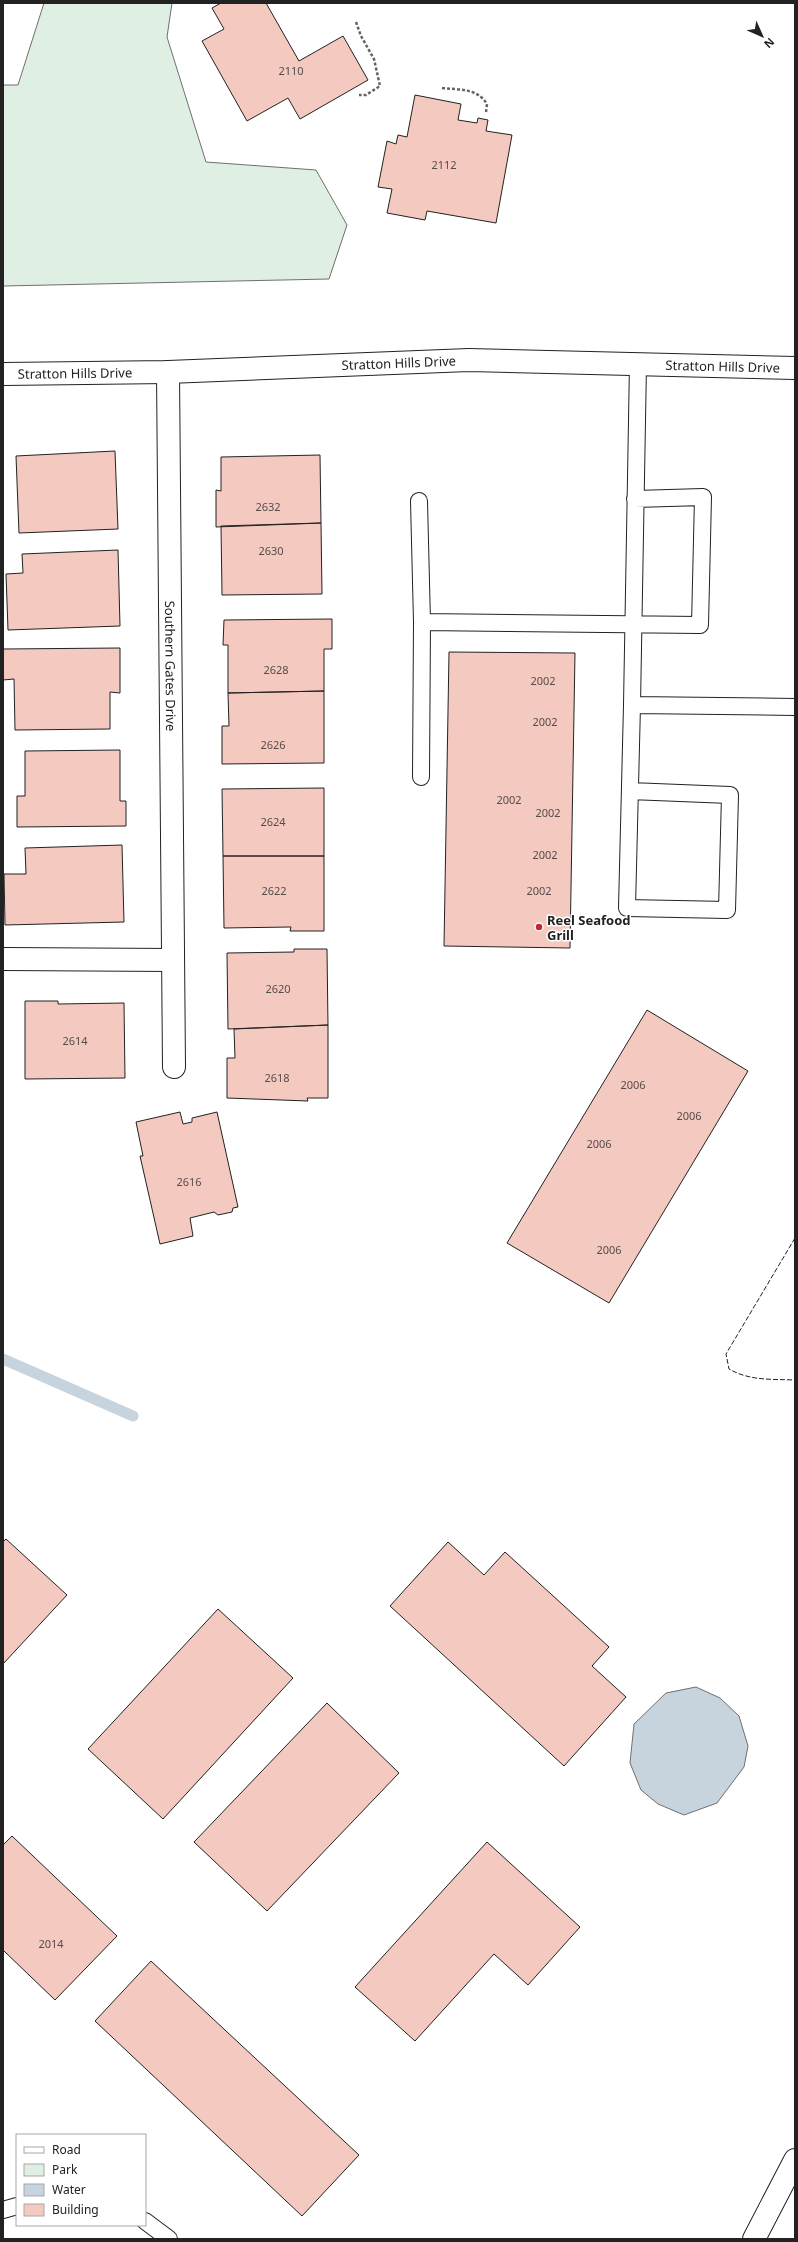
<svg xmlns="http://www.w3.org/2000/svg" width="798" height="2242" font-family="'Noto Sans',sans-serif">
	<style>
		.green { fill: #e0efe3; stroke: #6f6f6f }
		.water { fill: #c7d3dd; stroke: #6f6f6f }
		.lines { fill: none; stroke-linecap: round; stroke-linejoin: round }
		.stream { stroke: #c7d3dd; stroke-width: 11 }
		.building { fill: #f3c9c0; stroke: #222 }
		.lane-casing { stroke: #222; stroke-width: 18 }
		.street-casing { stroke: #222; stroke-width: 24 }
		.secondary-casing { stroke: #222; stroke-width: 24 }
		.path { stroke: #646464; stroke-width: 2.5; stroke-dasharray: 3 2; stroke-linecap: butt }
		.lane { stroke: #fff; stroke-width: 16 }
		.street { stroke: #fff; stroke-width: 22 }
		.secondary { stroke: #fff; stroke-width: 22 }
		.fence { stroke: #222; stroke-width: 1; stroke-dasharray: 5 2; stroke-linecap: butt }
		.poi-dot { fill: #c62828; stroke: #fff; stroke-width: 1.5 }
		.labels { text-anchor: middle; stroke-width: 3; stroke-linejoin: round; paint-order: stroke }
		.number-label { font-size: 11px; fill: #564c4a }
		.street-label { font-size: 13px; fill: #222; stroke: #fff }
		.poi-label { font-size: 13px; font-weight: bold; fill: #222; stroke: #fff; text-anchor: start }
	</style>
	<rect width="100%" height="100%" fill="#fff"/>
	<path class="green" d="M44 3H172L167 37 206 162 316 170 347 225 329 279 3 286V85H18Z"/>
	<path class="water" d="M696 1687 720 1698 739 1716 748 1746 744 1767 717 1803 684 1815 658 1804 641 1790 630 1763 634 1724 666 1693Z"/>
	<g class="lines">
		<path class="stream" d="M3 1359 133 1416"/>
	</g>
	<path class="building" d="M221 3H266L299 61 343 36 368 80 300 119 288 98 247 121 202 41 224 29 212 8Z
		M415 95 461 104 458 120 477 123 478 118 488 120 486 131 512 135 496 223 427 211 425 220 387 213 392 189 378 187 387 141 396 144 398 135 407 137Z
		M115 451 118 529 19 533 16 456Z
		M320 455 321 523 216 527V490L221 491V457Z
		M321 523 322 594 222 595 221 526Z
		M118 550 120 626 8 630 6 574 23 573 22 554Z
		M332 619V649H324V691L228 693V645H223L224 620Z
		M120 648V693L110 692V729L15 730 14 679 3 680V649Z
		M449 652 575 653 570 948 444 946Z
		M324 691V763L222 764V726H229L228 693Z
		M120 750V801H126V826L17 827V796H25V751Z
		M324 788V856H223L222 789Z
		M122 845 124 922 5 925 4 874H26L25 848Z
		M223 856H324V931H290L291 927 224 928Z
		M294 949H327L328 1025 228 1029 227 953 294 952Z
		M25 1001H58V1004L124 1003 125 1078 25 1079Z
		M647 1010 748 1071 609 1303 507 1243Z
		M328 1025V1098H307L308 1101 227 1098V1058H235L234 1029Z
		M180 1112 183 1124 192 1122V1118L217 1112 238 1207 233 1208 232 1212 218 1215 214 1212 190 1218 193 1236 160 1244 140 1156H143L136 1122Z
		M6 1539 67 1595 3 1664V1542Z
		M448 1542 484 1575 505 1552 609 1647 592 1666 626 1697 564 1766 390 1606Z
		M218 1609 293 1678 163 1819 88 1749Z
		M327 1703 399 1773 267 1911 194 1842Z
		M12 1836 117 1936 55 2000 3 1950V1845Z
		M487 1842 580 1927 528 1985 494 1954 415 2041 355 1987Z
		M151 1961 359 2155 302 2216 95 2021Z"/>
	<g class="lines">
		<defs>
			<path id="lane" d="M638 364 632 705 795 707
				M419 501 422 622
				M421 777 422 622 700 625 703 497 635 499
				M630 791 730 795 727 910 627 908 632 705
				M3 2210 17 2206
				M145 2221 169 2239"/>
			<g id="street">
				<path id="s1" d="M168 372 174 1067"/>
				<path id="s2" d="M3 374 168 372 469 360 795 368"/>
				<path d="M3 959 173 960"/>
			</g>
			<path id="secondary" d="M754 2239 795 2160"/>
		</defs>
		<use href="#lane" class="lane-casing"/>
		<use href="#street" class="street-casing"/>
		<use href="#secondary" class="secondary-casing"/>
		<path class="path" d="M356 22 361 36 374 59 380 86 366 95H359
			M442 88C460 90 477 88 487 104L486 112"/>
		<use href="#lane" class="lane"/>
		<use href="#street" class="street"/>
		<use href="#secondary" class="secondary"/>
		<path class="fence" d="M795 1238 726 1354 729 1369C750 1381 771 1379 795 1380"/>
	</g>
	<circle class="poi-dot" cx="539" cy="927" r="4"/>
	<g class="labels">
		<g class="number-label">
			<text x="291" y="75">2110</text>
			<text x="444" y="169">2112</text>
			<text x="268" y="511">2632</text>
			<text x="271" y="555">2630</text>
			<text x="276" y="674">2628</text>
			<text x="543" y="685">2002</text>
			<text x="545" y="726">2002</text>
			<text x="273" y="749">2626</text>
			<text x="509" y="804">2002</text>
			<text x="548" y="817">2002</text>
			<text x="273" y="826">2624</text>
			<text x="545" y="859">2002</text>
			<text x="274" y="895">2622</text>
			<text x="539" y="895">2002</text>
			<text x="278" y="993">2620</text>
			<text x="75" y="1045">2614</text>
			<text x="277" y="1082">2618</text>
			<text x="633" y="1089">2006</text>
			<text x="689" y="1120">2006</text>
			<text x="599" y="1148">2006</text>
			<text x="189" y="1186">2616</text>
			<text x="609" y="1254">2006</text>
			<text x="51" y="1948">2014</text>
		</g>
		<g class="street-label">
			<text dy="5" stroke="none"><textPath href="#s2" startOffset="396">Stratton Hills Drive</textPath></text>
			<text dy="5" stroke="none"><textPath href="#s2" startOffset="720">Stratton Hills Drive</textPath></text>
			<text dy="5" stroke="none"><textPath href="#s2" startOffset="72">Stratton Hills Drive</textPath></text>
			<text dy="5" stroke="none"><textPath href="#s1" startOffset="294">Southern Gates Drive</textPath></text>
		</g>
		<g class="poi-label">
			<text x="547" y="925">Reel Seafood<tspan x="547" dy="15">Grill</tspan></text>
		</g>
	</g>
	<rect width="798" height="2242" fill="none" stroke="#222222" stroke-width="8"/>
	<rect x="16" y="2134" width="130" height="92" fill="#ffffff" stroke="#a7a7a7"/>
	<rect x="24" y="2147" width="20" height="6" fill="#ffffff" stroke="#a7a7a7"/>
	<text x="52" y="2154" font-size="12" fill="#222222">Road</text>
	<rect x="24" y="2164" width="20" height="12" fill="#e0efe3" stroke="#a7a7a7"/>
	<text x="52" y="2174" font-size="12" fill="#222222">Park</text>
	<rect x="24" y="2184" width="20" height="12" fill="#c7d3dd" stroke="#a7a7a7"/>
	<text x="52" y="2194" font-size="12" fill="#222222">Water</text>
	<rect x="24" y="2204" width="20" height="12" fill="#f3c9c0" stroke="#a7a7a7"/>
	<text x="52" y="2214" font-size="12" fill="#222222">Building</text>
	<g transform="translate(762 36) rotate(135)" stroke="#ffffff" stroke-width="3" paint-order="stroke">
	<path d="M0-3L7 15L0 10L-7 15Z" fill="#222222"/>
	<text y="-6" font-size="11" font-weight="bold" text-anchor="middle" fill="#222222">N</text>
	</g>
</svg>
